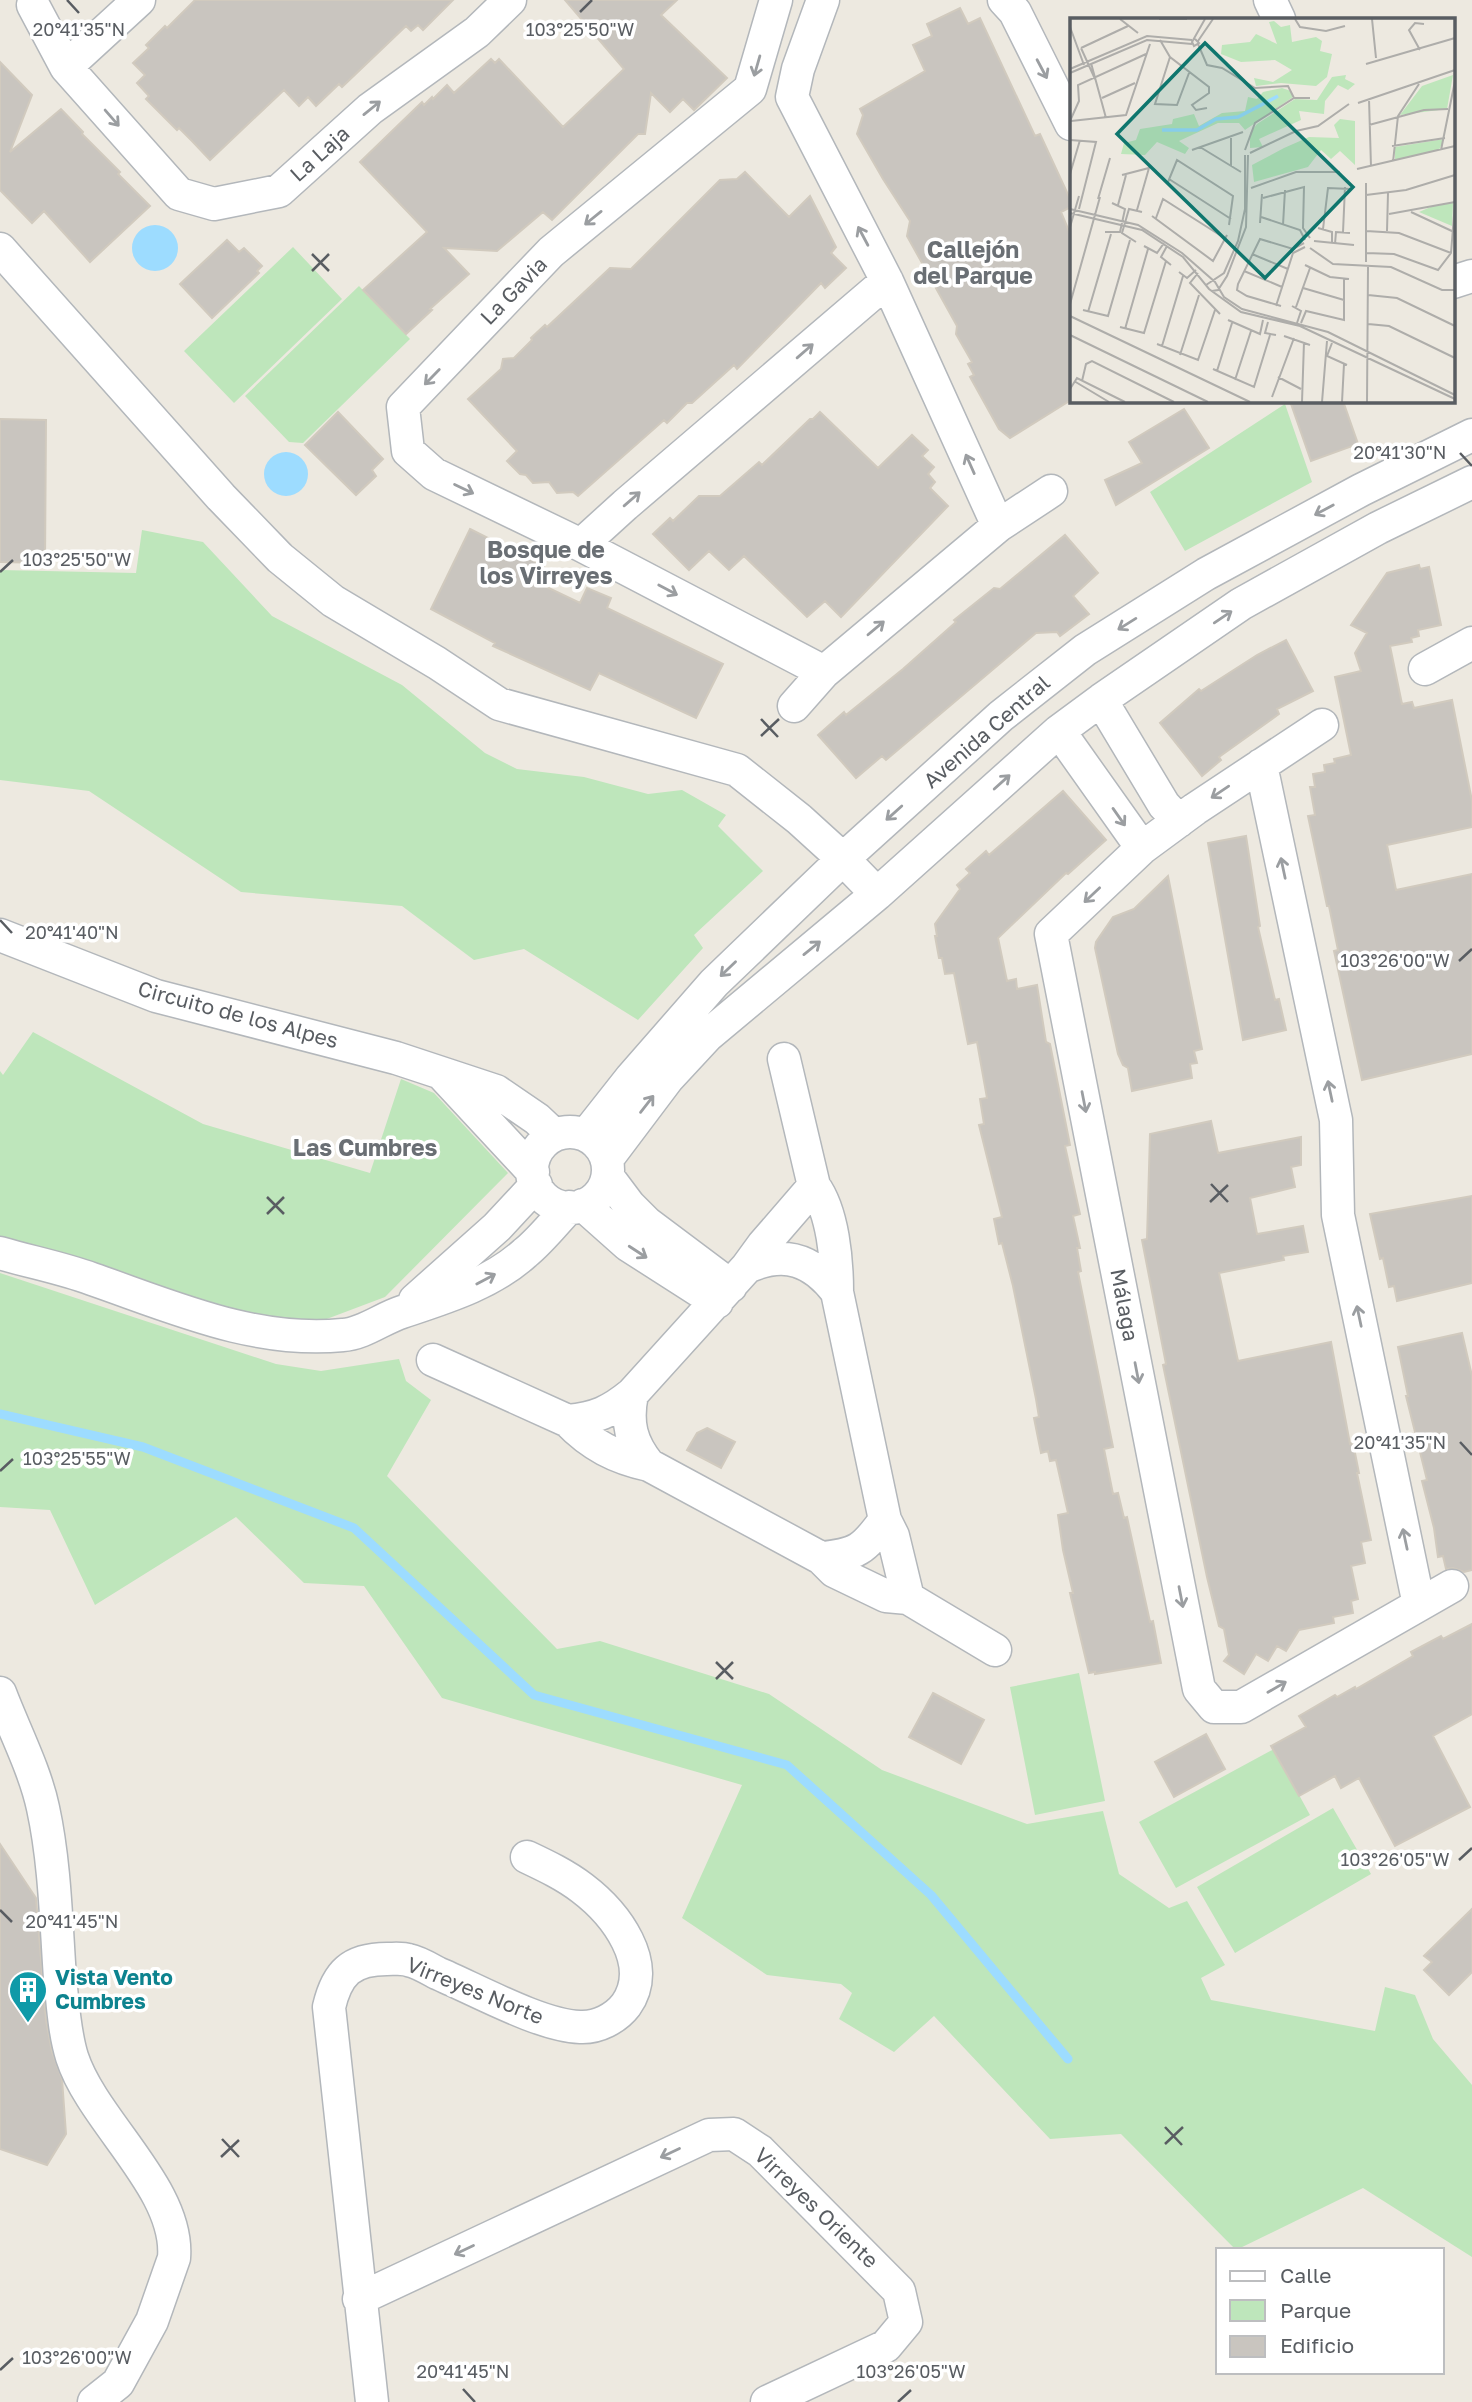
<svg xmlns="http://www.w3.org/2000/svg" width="1472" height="2402" font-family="'Golos Text',sans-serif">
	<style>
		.green { fill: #bee6bb }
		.water { fill: #9ddcff }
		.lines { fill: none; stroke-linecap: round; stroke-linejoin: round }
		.stream { stroke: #9ddcff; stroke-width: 9 }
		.building { fill: #c9c5bf; stroke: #d1cabe; stroke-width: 2 }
		.minor-casing { stroke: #b3b7bb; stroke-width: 35 }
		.minor { stroke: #fff; stroke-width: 32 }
		.oneway { stroke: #9b9ea1 }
		.ticks { fill: none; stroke: #595d62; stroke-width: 2.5 }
		.labels { text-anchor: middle; stroke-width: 7; stroke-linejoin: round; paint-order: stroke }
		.street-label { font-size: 21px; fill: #595d62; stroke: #fff }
		.culture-label { font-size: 21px; font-weight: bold; fill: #0d838f; stroke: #fff; text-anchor: start }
		.neighbourhood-label { font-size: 23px; font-weight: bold; fill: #6a6f74; stroke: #fff }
		.inset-river { fill: none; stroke: #9ddcff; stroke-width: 3.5 }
		.inset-road { fill: none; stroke: #aeadaa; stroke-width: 2 }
		.view { fill: #0f766e; fill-opacity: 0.15; stroke: #0f766e; stroke-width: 3.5 }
		.inset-edge { fill: none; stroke: #595d62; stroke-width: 3.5 }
		.ticks-label { font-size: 18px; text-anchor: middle; fill: #595d62; stroke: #fff; stroke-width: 7; stroke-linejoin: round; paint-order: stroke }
	</style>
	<rect width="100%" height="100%" fill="#ede9e0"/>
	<path class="green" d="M293 247 342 299 234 403 184 351Z
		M359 286 410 339 303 443 289 442 245 396Z
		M1285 404 1312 482 1185 551 1150 492Z
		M142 530 203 542 272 616 402 685 485 753 517 769 584 777 648 794 682 790 726 815 718 826 763 871 694 935 703 948 638 1020 524 949 474 960 402 906 241 892 89 791 0 780V570L136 573Z
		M33 1032 203 1124 370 1173 401 1079 434 1093 508 1173 385 1297 324 1320H253L0 1237V1071L3 1075Z
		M0 1273 276 1364 321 1371 399 1359 406 1381 431 1400 387 1476 557 1649 600 1641 769 1694 882 1770 1027 1824 1103 1811 1119 1874 1169 1908 1187 1901 1225 1965 1201 1978 1211 2000 1375 2031 1385 1987 1415 1995 1433 2039 1472 2085V2257L1363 2188 1236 2250 1121 2134 1050 2139 934 2016 894 2052 839 2019 852 1993 841 1984 767 1975 682 1918 742 1785 442 1698 364 1586 304 1583 236 1517 95 1605 50 1510 0 1507Z
		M1079 1673 1105 1801 1035 1815 1010 1687Z
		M1274 1749 1310 1815 1176 1888 1139 1822Z
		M1333 1808 1371 1874 1235 1953 1197 1887Z"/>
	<path class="water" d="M132 248a23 23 0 1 1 46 0a23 23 0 1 1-46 0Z
		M264 474a22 22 0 1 1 44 0a22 22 0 1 1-44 0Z"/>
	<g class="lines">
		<path class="stream" d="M0 1414 143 1447 354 1528 534 1695 787 1765 931 1895 1068 2059"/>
	</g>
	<path class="building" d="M195 0H453L423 30 418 25 411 31 406 26 342 87 339 84 316 106 308 97 299 106 284 90 210 160 192 141 179 128 177 130 146 99 149 96 137 83 145 75 133 63 149 48 146 45 165 26 167 28Z
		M565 0H677L661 15 727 78 694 110 683 99 670 112 651 93 645 134H638L552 220 543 212 497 251 444 248 469 274 430 309 432 310 406 334 363 290 427 232 360 162 422 102 424 105 432 97 433 99 447 85 454 93 491 59 495 63 499 59 563 127 624 69Z
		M960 8 968 24 980 18 1035 136 1040 134 1071 201V207L1061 212 1071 236V400L1010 438 999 429 970 377 974 375 968 364 972 362 956 334 957 326 907 236 910 221 883 179 857 134 863 115 860 109 925 71 913 45 932 36 927 24Z
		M0 62 32 95 10 152 61 109 83 132 82 134 120 172 118 174 150 206 90 262 44 211 32 223 0 190Z
		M745 172 789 217 810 196 836 247 831 253 846 268 825 288 821 283 737 369 734 365 692 403H687L667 423 664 420 578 496 573 492 557 493 549 482 533 483 526 475 520 474 507 461 517 451 468 399 501 369 503 359 514 358 532 340 531 338 545 325 547 327 610 268 631 269 720 180 737 179Z
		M227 240 239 252 244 248 262 266 257 271 259 273 212 318 180 284Z
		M1290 401H1343L1358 444 1311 461Z
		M1184 409 1209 448 1116 505 1105 480 1142 463 1129 442Z
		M338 412 383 459 372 470 376 476 356 495 305 445Z
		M820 412 878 468 912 435 928 450 922 456 934 467 928 474 935 482 930 488 948 506 841 617 825 601 807 617 744 556 729 570 709 551 689 570 653 534 670 518 673 521 699 496H720L759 462 762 465 810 419H813Z
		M0 419 46 420 45 563 0 562Z
		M470 529 544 566 536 582 580 603 587 588 611 598 607 608 723 664 696 718 599 673 590 690 493 646 495 643 431 609Z
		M1065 535 1098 573 1073 596 1089 614 1060 636 1057 632 1036 633 886 760 882 756 856 778 818 735 844 712 846 715 903 669 956 622 954 620 994 588 1000 589Z
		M1419 565 1420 569 1429 567 1441 625 1418 630 1419 636 1411 638 1412 642 1390 646 1402 704 1412 702 1414 708 1452 700 1472 801V827L1387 845 1396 890 1472 874V1054L1362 1080 1334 951 1338 950 1329 906H1327L1308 816 1315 815 1310 787H1315L1313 774 1325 772 1324 765 1335 763 1334 759 1351 755 1335 677 1361 671 1355 653 1367 633 1351 625 1387 573Z
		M1286 640 1313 691 1277 709 1279 714 1219 757 1221 760 1202 776 1160 723 1199 689 1201 691 1257 655Z
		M1063 791 1106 840 1068 874 1066 873 998 938 1007 981 1016 979 1017 989 1037 985 1046 1042 1050 1044 1070 1145 1065 1146 1080 1214 1073 1216 1080 1248H1077L1081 1271 1078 1272 1113 1447 1104 1449 1113 1494 1118 1493 1124 1518 1127 1517 1150 1622 1153 1621 1161 1663 1095 1674V1672L1089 1673 1070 1593H1073L1063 1550 1058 1515 1068 1513 1056 1460 1050 1461 1048 1451 1041 1453 1034 1418 1039 1417 1036 1399 1013 1286 1002 1243 999 1244 994 1219 1002 1217 979 1125 984 1124 980 1099 987 1098 977 1042 968 1044 954 973 945 974 942 958H939L935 936H937L935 924 960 889 957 885 970 873 966 869 986 851 989 855Z
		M1246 836 1260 926 1258 927 1275 1000 1279 999 1286 1030 1243 1040 1208 843Z
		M1168 876 1202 1049 1194 1051 1197 1063 1190 1064 1192 1078 1132 1091 1128 1068 1123 1065 1118 1054 1095 948 1096 942 1113 917 1134 909Z
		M1211 1121 1218 1153 1301 1137V1165L1291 1167 1295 1187 1250 1198 1257 1234 1303 1226 1308 1252 1283 1256 1284 1260 1219 1273 1238 1361 1331 1342 1350 1444 1353 1443 1359 1473H1357L1371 1540 1361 1542 1365 1563 1351 1566 1358 1599 1351 1601 1353 1613 1333 1617 1334 1623 1299 1630 1286 1651 1277 1646 1268 1661 1256 1654 1244 1674 1224 1661 1229 1655 1224 1629 1219 1626 1207 1577 1163 1365 1166 1364 1142 1240 1147 1239 1150 1134Z
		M1472 1196V1283L1397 1301 1394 1286 1389 1287 1383 1258 1380 1259 1370 1214Z
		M1462 1333 1472 1376V1570L1464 1572 1453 1568 1446 1569 1443 1556 1438 1557 1434 1528 1422 1481 1427 1480 1406 1396H1408L1398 1347Z
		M707 1428 735 1442 721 1468 687 1450 697 1433Z
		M1472 1624V1714L1433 1736 1470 1807 1395 1846 1359 1778 1341 1788 1335 1776 1299 1796 1271 1746 1306 1727 1299 1716 1335 1695 1337 1697 1355 1687 1356 1689 1413 1656 1411 1652 1441 1636 1443 1639Z
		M933 1693 984 1720 961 1764 909 1737Z
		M1206 1734 1225 1769 1174 1797 1155 1762Z
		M0 1844 36 1898 46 2020 52 2052 62 2079 66 2134 47 2165 0 2149Z
		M1472 1909V1972L1449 1995 1424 1970 1432 1962 1424 1956Z"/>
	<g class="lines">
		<defs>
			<path id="minor" d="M776 0 750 89 551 252 403 407 408 451 434 474 581 545 824 672
				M823 0 798 69 792 97 887 281 998 526
				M1004 0 1015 12 1071 124
				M1270 0 1279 19
				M33 5 66 67 179 194 214 204 279 191 370 109 477 32 510 0
				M66 67 139 0
				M0 249 221 497 280 558 333 601 437 663 499 704 737 770 799 819 843 859 877 894
				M1453 282 1472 276
				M581 545 625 505 887 281
				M1425 669 1472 643
				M1101 700 1164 805 1179 821
				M794 706 824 672 998 526 1051 491
				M1322 725 1195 809 1142 848 1051 934 1199 1689 1214 1707H1241L1452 1586
				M1059 731 1142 848
				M1261 765 1336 1120 1338 1215 1419 1605
				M0 935 156 996 396 1058 496 1091 537 1119 554 1135
				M784 1059 814 1186C833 1212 837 1260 837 1292L885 1520 893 1536 908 1598
				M443 1075 533 1172
				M532 1170a38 38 0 1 1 76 0a38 38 0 1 1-76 0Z
				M586 1135 631 1078 714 983 843 859 1001 716 1085 650 1206 574 1361 490 1472 435
				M607 1159 668 1078 707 1036 877 894 1059 731 1101 700 1241 604 1378 528 1472 482
				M608 1177 629 1205 647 1223 731 1286
				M583 1205 628 1245 717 1302
				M0 1253C30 1262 62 1268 92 1279 173 1307 255 1344 343 1335 363 1334 383 1318 402 1312 444 1298 491 1284 525 1253 541 1240 555 1222 569 1207
				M747 1267C785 1250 813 1260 837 1292
				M415 1300 497 1227 536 1185
				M433 1360 568 1421C591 1445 616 1458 649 1465L821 1558 834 1571 886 1596 908 1598 995 1650
				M632 1394C626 1423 631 1443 649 1465
				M568 1421C596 1418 610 1412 632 1394L747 1267 763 1245 814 1186
				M821 1558C857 1555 864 1549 885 1520
				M0 1693C14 1730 35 1770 43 1808 55 1863 56 1922 60 1978 63 2004 64 2031 72 2057 93 2122 180 2189 174 2258L152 2321 118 2383 94 2402
				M359 2299 709 2135 734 2134 760 2151 899 2291 906 2322 886 2346 767 2402
				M372 2402 329 2007C337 1973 351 1959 387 1959 394 1959 402 1958 408 1960 418 1962 428 1968 437 1973 475 1989 541 2026 580 2027 598 2028 616 2018 626 2005 655 1964 615 1913 582 1888 565 1875 546 1866 527 1857"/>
		</defs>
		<use href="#minor" class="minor-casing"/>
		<use href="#minor" class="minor"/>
	</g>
	<defs><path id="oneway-shaft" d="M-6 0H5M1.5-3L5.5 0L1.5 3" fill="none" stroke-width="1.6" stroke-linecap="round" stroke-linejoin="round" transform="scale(1.75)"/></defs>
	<g class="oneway">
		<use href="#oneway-shaft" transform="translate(757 66) rotate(106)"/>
		<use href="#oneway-shaft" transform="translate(1042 69) rotate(62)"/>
		<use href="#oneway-shaft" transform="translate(372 108) rotate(-39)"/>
		<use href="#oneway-shaft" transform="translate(112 118) rotate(49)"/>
		<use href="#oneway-shaft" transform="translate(593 218) rotate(141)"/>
		<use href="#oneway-shaft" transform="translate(863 236) rotate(-118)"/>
		<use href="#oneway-shaft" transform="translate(805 351) rotate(-41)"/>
		<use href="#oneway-shaft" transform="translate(432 377) rotate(134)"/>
		<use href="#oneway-shaft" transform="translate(970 464) rotate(-114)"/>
		<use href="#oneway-shaft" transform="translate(464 489) rotate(26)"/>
		<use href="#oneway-shaft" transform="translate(632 499) rotate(-41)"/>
		<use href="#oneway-shaft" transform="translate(1324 510) rotate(152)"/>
		<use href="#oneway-shaft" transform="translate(668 590) rotate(28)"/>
		<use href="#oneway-shaft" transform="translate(1223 617) rotate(-34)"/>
		<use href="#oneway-shaft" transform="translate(1127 624) rotate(148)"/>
		<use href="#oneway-shaft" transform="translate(876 628) rotate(-40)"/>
		<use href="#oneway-shaft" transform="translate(1002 782) rotate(-42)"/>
		<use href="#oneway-shaft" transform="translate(1220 792) rotate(146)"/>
		<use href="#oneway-shaft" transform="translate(894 813) rotate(138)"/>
		<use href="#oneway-shaft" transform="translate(1119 817) rotate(55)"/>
		<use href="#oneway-shaft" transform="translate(1283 868) rotate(-102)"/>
		<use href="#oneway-shaft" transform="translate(1092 895) rotate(137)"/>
		<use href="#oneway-shaft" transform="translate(812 948) rotate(-39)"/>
		<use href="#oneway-shaft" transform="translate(728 969) rotate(136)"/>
		<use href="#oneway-shaft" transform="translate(1330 1091) rotate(-102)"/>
		<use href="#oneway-shaft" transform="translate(1084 1102) rotate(79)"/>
		<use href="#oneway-shaft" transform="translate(647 1104) rotate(-52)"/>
		<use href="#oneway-shaft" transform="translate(638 1252) rotate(33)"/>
		<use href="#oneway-shaft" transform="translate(486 1279) rotate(-28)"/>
		<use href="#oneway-shaft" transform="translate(1359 1316) rotate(-102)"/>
		<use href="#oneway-shaft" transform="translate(1137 1373) rotate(79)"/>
		<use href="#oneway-shaft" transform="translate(1405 1539) rotate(-102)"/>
		<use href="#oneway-shaft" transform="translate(1181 1597) rotate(79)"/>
		<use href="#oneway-shaft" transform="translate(1277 1687) rotate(-30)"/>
		<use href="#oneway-shaft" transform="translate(670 2153) rotate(155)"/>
		<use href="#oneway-shaft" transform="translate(464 2250) rotate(155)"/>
	</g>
	<path class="ticks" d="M67 0 79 13M580 12 592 0M312 254 329 271M312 271 329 254M1460 453 1472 466M0 572 13 560M761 719 778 737M761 736 779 719M0 920 12 933M1459 961 1472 949M1211 1184 1228 1202M267 1197 284 1214M1210 1202 1228 1185M267 1214 284 1197M1460 1442 1472 1455M0 1471 13 1459M716 1662 733 1679M716 1679 733 1662M1459 1860 1472 1848M0 1910 12 1922M1165 2127 1182 2145M222 2139 239 2157M1165 2144 1183 2127M221 2157 239 2140M0 2370 13 2358M463 2389 475 2402M898 2402 911 2390"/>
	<defs>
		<symbol id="building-pin" viewBox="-11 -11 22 30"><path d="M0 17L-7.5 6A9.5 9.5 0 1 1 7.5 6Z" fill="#0f9aa8" stroke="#fff"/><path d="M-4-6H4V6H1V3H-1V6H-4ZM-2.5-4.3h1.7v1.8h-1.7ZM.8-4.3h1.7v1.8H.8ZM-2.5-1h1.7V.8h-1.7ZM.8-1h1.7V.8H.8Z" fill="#fff"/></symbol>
	</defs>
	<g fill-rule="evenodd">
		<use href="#building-pin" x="6" y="1968" width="44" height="60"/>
	</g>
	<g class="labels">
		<g class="street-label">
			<text transform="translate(320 154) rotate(-42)" y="7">La Laja</text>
			<text transform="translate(514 291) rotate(-46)" y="7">La Gavia</text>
			<text transform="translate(987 732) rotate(-41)" y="7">Avenida Central</text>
			<text transform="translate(238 1015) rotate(15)" y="7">Circuito de los Alpes</text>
			<text transform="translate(1124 1305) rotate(79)" y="7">Málaga</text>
			<text transform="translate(475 1991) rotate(22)" y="7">Virreyes Norte</text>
			<text transform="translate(816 2208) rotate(44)" y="7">Virreyes Oriente</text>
		</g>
		<g class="culture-label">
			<text x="55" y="1985">Vista Vento<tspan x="55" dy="24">Cumbres</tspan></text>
		</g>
		<g class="neighbourhood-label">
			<text x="973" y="258">Callejón<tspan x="973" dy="26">del Parque</tspan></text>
			<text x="546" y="558">Bosque de<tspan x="546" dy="26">los Virreyes</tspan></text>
			<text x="365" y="1156">Las Cumbres</text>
		</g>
	</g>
	<g transform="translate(1070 18)">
		<rect width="385" height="385" fill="#ede9e0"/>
		<path d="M204 3 211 9 220 7 222 24 246 19 252 23 250 33 262 36 257 59 246 68 211 65 186 68 184 60 203 64 222 52 205 42 171 44 151 36 152 27 180 24 186 16 207 26 199 4ZM276 57 275 61 285 66 278 72 268 67 255 83 254 96 229 93 231 102 189 121 193 129 180 130V115L187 106 225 81 247 82 262 59ZM383 57 377 91 330 97 352 68ZM212 70 221 73 223 79 175 112 169 105H148L109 123 119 130 115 136 87 124 75 137 51 136 54 125 66 122 70 111 102 106 103 101 124 96 129 108 152 95 175 93 178 79 187 81 193 74ZM270 101 285 103V147L270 133 261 141 251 132 238 149 184 164 182 147 214 130 239 119 269 120 264 107ZM374 121 369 132 325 142V129ZM383 185 382 208 349 194 363 188Z" fill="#bee6bb"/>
		<path class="inset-river" d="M92 112H127L146 101 168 99 208 78"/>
		<path class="inset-road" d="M50 1 68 15M89 1H117M225 1 230 9 256 13 275 8M302 1 306 40M0 9 14 47M125 21 129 25 124 28 122 24 135 1M90 22 100 39 139 69V75L122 87 126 92 137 90M128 23 143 1M128 26 137 47 152 50 185 70 218 68 224 80M11 30 58 8M11 30 25 61M350 32 339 12 345 5 354 6M100 39 85 86 107 87 119 55M21 45 36 100M296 46 385 20M0 51 77 18 122 22M0 55 77 22 122 26M32 80 65 65M299 81 301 149M288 85 385 52M0 103 9 83 8 67 76 36M1 103 56 97 80 26M299 107 354 92 378 91M161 120V148M0 122 26 124 9 191M322 128 375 120M130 129 171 154M122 132 173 114M175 132 185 105 224 80H240M371 132 385 63M180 135 226 113 248 108 279 86M323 144 328 98 349 66M287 151 385 128M0 156 10 122M52 157 79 150 67 192M99 161 161 201M98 164 107 142 163 178 159 207M296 165V244M181 170 226 154H270M296 177 336 172 385 157M193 180 234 169 233 210 240 220M28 181 40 140M48 187 56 157M0 191 68 207 112 235 145 264 154 279 172 291 258 314 385 377M341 194 384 214M0 195 72 212 113 239 139 271 171 294 230 308 385 381M319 196 385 184M82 198 143 243 157 217M191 199 230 212 235 222M86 200 93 181 156 221M190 205 192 176M213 207 215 172M0 209 9 178M248 210 262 214V225M253 211 258 170 281 171M296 213 329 215 381 235M317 213 318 175M35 214H50L55 191 42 185M273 214 275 169M244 223 284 227M66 224 52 215 59 191 72 194M265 226 266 214 280 215M74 228 87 235 94 225M97 228 91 239 101 247M240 230 263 246 321 249 372 272H385M296 235 324 236 368 252 381 235 385 185M182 236 218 251M235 247 260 259 279 261M174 253 212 269M109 254 117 260 126 252M128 255 120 265 150 296M136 267 154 255 168 223 175 191V137M233 270 274 282M142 273 148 272 157 258 176 209 178 137M298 277 327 280 385 308M0 286 30 179M206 288 223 235 235 229M211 288 177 278 167 272 168 266 190 221 223 231 234 225M222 288 231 293 227 305M226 289 240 250M13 292 38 298 60 222M18 294 41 216M0 298 180 384M158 302 190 316 193 302M198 304 195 315 206 317M231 305 236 293 274 302V261M298 306 319 308 385 340M50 309 74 315 96 243M55 311 78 231M0 317 138 384M214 318 240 327M262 325 257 338 277 347M87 326 128 342 145 292M92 328 113 258M110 337 129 277M143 351 184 369 200 317M147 353 162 305M208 359 231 371M165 362 181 313M4 363 39 384M12 363 16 346 22 343 104 384M0 371 7 360 55 384M202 379 224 320M232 384 234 324M252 384 257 323M272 384 274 346M297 384 298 249"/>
		<path class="view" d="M135 25 283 169 195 260 47 116Z"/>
		<rect width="385" height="385" class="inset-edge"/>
	</g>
	<g class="ticks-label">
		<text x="580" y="36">103°25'50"W</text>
		<text x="79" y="36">20°41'35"N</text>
		<text x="1400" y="459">20°41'30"N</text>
		<text x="77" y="566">103°25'50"W</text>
		<text x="72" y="939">20°41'40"N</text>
		<text x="1395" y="967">103°26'00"W</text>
		<text x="1400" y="1449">20°41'35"N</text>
		<text x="77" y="1465">103°25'55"W</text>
		<text x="1395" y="1866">103°26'05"W</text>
		<text x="72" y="1928">20°41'45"N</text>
		<text x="77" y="2364">103°26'00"W</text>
		<text x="463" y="2378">20°41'45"N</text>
		<text x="911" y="2378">103°26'05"W</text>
	</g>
	<rect x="1216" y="2248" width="228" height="126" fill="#ffffff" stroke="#bdbec0" stroke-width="2"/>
	<rect x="1230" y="2271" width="35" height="10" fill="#ffffff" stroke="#bdbec0" stroke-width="2"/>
	<text x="1280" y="2283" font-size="21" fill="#595d62">Calle</text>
	<rect x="1230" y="2300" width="35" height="21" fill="#bee6bb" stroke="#bdbec0" stroke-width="2"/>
	<text x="1280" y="2318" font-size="21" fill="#595d62">Parque</text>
	<rect x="1230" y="2336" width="35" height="21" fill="#c9c5bf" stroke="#bdbec0" stroke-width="2"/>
	<text x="1280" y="2353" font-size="21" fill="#595d62">Edificio</text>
</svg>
